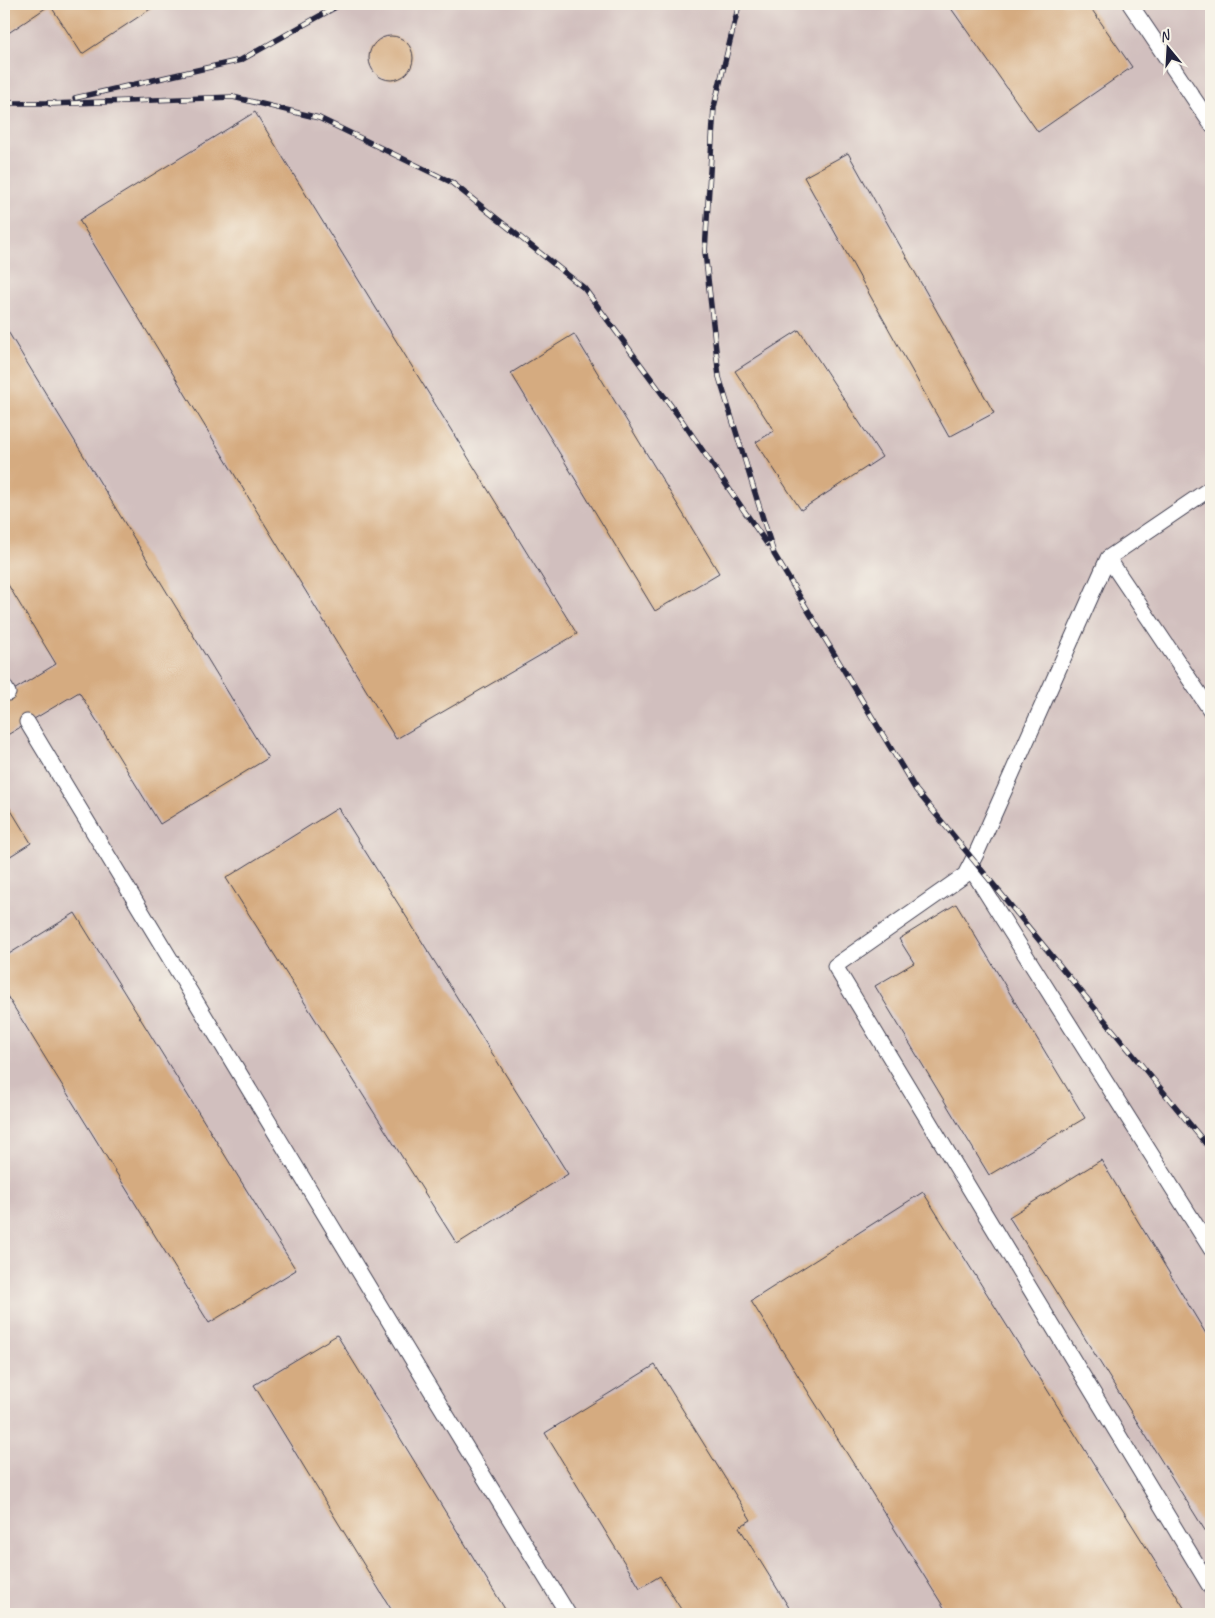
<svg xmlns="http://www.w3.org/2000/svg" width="1215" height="1618" font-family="Caveat,sans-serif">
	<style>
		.industrial { fill: #d1bfbe }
		.building { fill: #d5ab80 }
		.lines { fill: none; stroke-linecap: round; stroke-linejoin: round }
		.lane-casing { stroke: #413f50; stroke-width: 17 }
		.lane { stroke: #fff; stroke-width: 15 }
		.rail-casing { stroke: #22223b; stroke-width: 5.5 }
		.rail { stroke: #f7f3e8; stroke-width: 4; stroke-dasharray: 11; stroke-linecap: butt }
	</style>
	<rect width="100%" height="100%" fill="#f7f3e8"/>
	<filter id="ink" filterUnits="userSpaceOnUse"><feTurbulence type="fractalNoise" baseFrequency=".02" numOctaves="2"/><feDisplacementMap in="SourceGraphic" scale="10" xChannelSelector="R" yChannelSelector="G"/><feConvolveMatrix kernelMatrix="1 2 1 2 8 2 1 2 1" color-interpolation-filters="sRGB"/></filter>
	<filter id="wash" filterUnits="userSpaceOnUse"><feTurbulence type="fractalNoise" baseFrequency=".0096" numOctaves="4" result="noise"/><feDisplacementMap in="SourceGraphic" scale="20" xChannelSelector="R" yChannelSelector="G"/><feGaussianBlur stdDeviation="1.12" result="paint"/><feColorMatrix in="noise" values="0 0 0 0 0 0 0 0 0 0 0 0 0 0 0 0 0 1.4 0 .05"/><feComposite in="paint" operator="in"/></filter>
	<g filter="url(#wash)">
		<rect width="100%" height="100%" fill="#f3e2c8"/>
		<path class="industrial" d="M4 4H1211V1614H4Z"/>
		<g id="blocks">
			<path class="building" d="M4 4H158L82 54 50 5 4 36Z
				M948 4H1088L1132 67 1038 132Z
				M369 58a22 22 0 1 1 44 0a22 22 0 1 1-44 0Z
				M255 112 577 634 396 739 79 220Z
				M848 153 994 413 949 437 804 177Z
				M4 325 268 758 160 824 79 692 4 737V696L56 664 4 578Z
				M799 330 882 457 801 510 756 442 774 431 735 371Z
				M574 334 719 573 655 611 511 373Z
				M4 799 31 843 4 860Z
				M338 808 568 1174 457 1244 226 878Z
				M956 904 1085 1118 989 1175 875 986 914 963 899 939Z
				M75 913 296 1270 209 1323 4 991V957Z
				M1101 1160 1211 1342V1540L1009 1217Z
				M923 1192 1188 1614H948L751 1301Z
				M337 1335 508 1614H394L254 1385Z
				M655 1365 751 1520 739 1527 793 1614H684L660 1576 640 1588 545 1433Z"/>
		</g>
	</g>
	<g filter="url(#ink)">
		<use href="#blocks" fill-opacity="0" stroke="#413f50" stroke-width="1"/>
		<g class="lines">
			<defs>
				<path id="lane" d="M1130 4 1211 124
					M1211 488 1108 558 1211 711
					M1108 558 977 852 965 875 835 966 1211 1588
					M4 686 8 693
					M27 722 426 1382 568 1614
					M970 867 1211 1249"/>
			</defs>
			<use href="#lane" class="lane-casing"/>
			<use href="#lane" class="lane"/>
			<defs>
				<path id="rail" d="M739 4 714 107 705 252 719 377 774 554 916 790 1211 1150
					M75 98 241 60 341 4
					M4 103H55
					M50 104 233 97 319 118 451 182 584 288 683 422 767 544"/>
			</defs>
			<use href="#rail" class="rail-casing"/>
			<use href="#rail" class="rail"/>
		</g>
	</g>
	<rect width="1215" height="1618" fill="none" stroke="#f7f3e8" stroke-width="20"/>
	<g transform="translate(1168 48) rotate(342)" stroke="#f7f3e8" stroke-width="4" paint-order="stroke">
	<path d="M0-4L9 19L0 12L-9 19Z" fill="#22223b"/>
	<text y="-8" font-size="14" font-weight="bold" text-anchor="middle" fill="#22223b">N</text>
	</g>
</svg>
